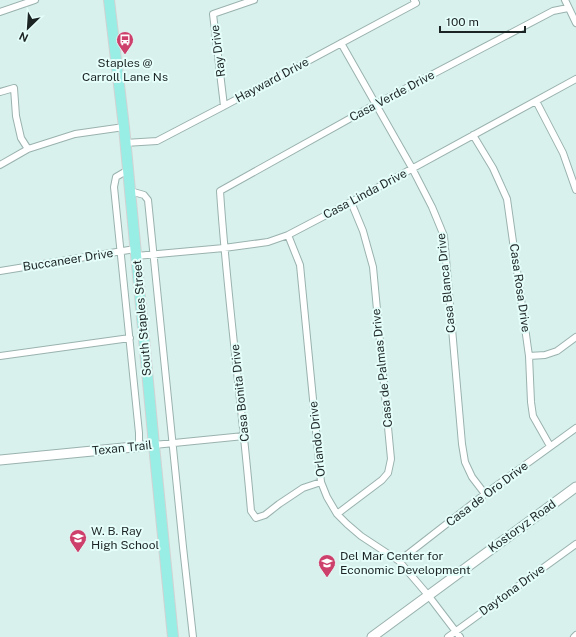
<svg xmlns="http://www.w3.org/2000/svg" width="576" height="637" font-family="'Public Sans',sans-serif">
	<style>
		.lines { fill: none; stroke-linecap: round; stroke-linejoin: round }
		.street-casing { stroke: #9ab2ae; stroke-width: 8 }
		.secondary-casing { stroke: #9ab2ae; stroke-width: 11 }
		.primary-casing { stroke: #d2d3d3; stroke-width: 12 }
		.street { stroke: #fff; stroke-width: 6 }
		.secondary { stroke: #fff; stroke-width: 9 }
		.primary { stroke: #98ede5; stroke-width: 10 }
		.labels { text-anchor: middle; stroke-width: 4; stroke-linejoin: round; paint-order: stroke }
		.street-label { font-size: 12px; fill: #1c2524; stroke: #e5fefa }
		.poi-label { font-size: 12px; fill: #1c2524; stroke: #e5fefa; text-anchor: start }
	</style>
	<rect width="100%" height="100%" fill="#d8f1ed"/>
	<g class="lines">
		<defs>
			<path id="street" d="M565 0 576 23
				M0 12 35 0
				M341 43 412 168 432 207 444 236 462 444 465 462 472 477 485 494
				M0 92 14 88 16 116 21 138 28 149
				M536 101 563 153 576 190
				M224 106 213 14 254 0
				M473 135 493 168 507 199 529 356 531 402 533 416 550 446
				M125 143 157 141 224 106 416 3 414 0
				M0 165 28 149 75 134 124 127
				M128 170 116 177 114 187 139 433V446
				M130 191 144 195 148 200 183 547 193 637
				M288 235 300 265 321 482 327 497 337 514 347 524 361 536 399 561 428 595 460 637
				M136 256 224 248 268 242 288 235 351 202 576 79
				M0 271 135 249
				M0 356 130 338
				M529 356 545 355 557 351 576 337
				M154 445 244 436
				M321 482 303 488 279 504 265 515 256 518 251 511C242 404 227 298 220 191L376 104 553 11 568 8
				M337 514 382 480 388 473 391 459 373 267 363 231 351 202
				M399 561 485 494 576 428
				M448 637 576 544
				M574 637 576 635"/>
			<path id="secondary" d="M0 460 154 445
				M372 637 576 487"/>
			<path id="primary" d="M109 0 124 127 154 445 173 637"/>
		</defs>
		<use href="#street" class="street-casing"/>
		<use href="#secondary" class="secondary-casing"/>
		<use href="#primary" class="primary-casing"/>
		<use href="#street" class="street"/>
		<use href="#secondary" class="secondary"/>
		<use href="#primary" class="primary"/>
	</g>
	<defs>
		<symbol id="bus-pin" viewBox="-11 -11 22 30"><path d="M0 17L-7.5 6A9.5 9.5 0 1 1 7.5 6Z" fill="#ce406c" stroke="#e5fefa"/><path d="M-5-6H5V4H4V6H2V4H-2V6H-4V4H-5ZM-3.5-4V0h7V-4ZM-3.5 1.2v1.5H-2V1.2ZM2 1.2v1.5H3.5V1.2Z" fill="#fff"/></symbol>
		<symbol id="school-pin" viewBox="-11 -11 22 30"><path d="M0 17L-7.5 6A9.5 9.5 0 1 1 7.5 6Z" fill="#ce406c" stroke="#e5fefa"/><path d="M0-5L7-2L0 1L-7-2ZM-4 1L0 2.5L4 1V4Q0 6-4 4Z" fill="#fff"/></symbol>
		<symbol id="university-pin" viewBox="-11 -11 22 30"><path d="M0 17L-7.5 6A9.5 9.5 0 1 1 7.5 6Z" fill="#ce406c" stroke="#e5fefa"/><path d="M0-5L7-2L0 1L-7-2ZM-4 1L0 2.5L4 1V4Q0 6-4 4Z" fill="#fff"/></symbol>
	</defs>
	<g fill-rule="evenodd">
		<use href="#bus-pin" x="115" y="30" width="20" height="27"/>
		<use href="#school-pin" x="68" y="528" width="20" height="27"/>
		<use href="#university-pin" x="317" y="553" width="20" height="27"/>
	</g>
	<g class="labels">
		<g class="street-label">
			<text transform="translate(218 51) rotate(-97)" y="4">Ray Drive</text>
			<text transform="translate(272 80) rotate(-28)" y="4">Hayward Drive</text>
			<text transform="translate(392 96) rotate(-28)" y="4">Casa Verde Drive</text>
			<text transform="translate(365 194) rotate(-28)" y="4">Casa Linda Drive</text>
			<text transform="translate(68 260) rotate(-9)" y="4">Buccaneer Drive</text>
			<text transform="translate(446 283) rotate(-96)" y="4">Casa Blanca Drive</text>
			<text transform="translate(520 288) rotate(82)" y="4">Casa Rosa Drive</text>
			<text transform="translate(142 318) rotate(-95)" y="4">South Staples Street</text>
			<text transform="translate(382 368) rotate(-96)" y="4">Casa de Palmas Drive</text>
			<text transform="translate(240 393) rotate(-96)" y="4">Casa Bonita Drive</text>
			<text transform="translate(317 439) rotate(-96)" y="4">Orlando Drive</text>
			<text transform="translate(122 448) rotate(-6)" y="4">Texan Trail</text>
			<text transform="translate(487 494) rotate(-37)" y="4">Casa de Oro Drive</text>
			<text transform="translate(522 526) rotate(-36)" y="4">Kostoryz Road</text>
			<text transform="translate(512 590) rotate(-36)" y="4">Daytona Drive</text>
		</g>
		<g class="poi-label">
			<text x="125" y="67" text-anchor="middle">Staples @<tspan x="125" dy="14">Carroll Lane Ns</tspan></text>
			<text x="91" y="535">W. B. Ray<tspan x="91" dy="14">High School</tspan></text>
			<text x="340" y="560">Del Mar Center for<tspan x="340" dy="14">Economic Development</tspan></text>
		</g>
	</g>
	<g transform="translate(28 28) rotate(205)" stroke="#e5fefa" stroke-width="3" paint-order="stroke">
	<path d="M0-3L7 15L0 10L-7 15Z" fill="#1c2524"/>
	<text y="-6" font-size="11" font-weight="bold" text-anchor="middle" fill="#1c2524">N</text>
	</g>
	<path d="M440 26v6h85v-6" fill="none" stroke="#1c2524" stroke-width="2"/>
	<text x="446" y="26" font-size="12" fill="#1c2524" stroke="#e5fefa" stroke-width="3" paint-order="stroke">100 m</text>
</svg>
